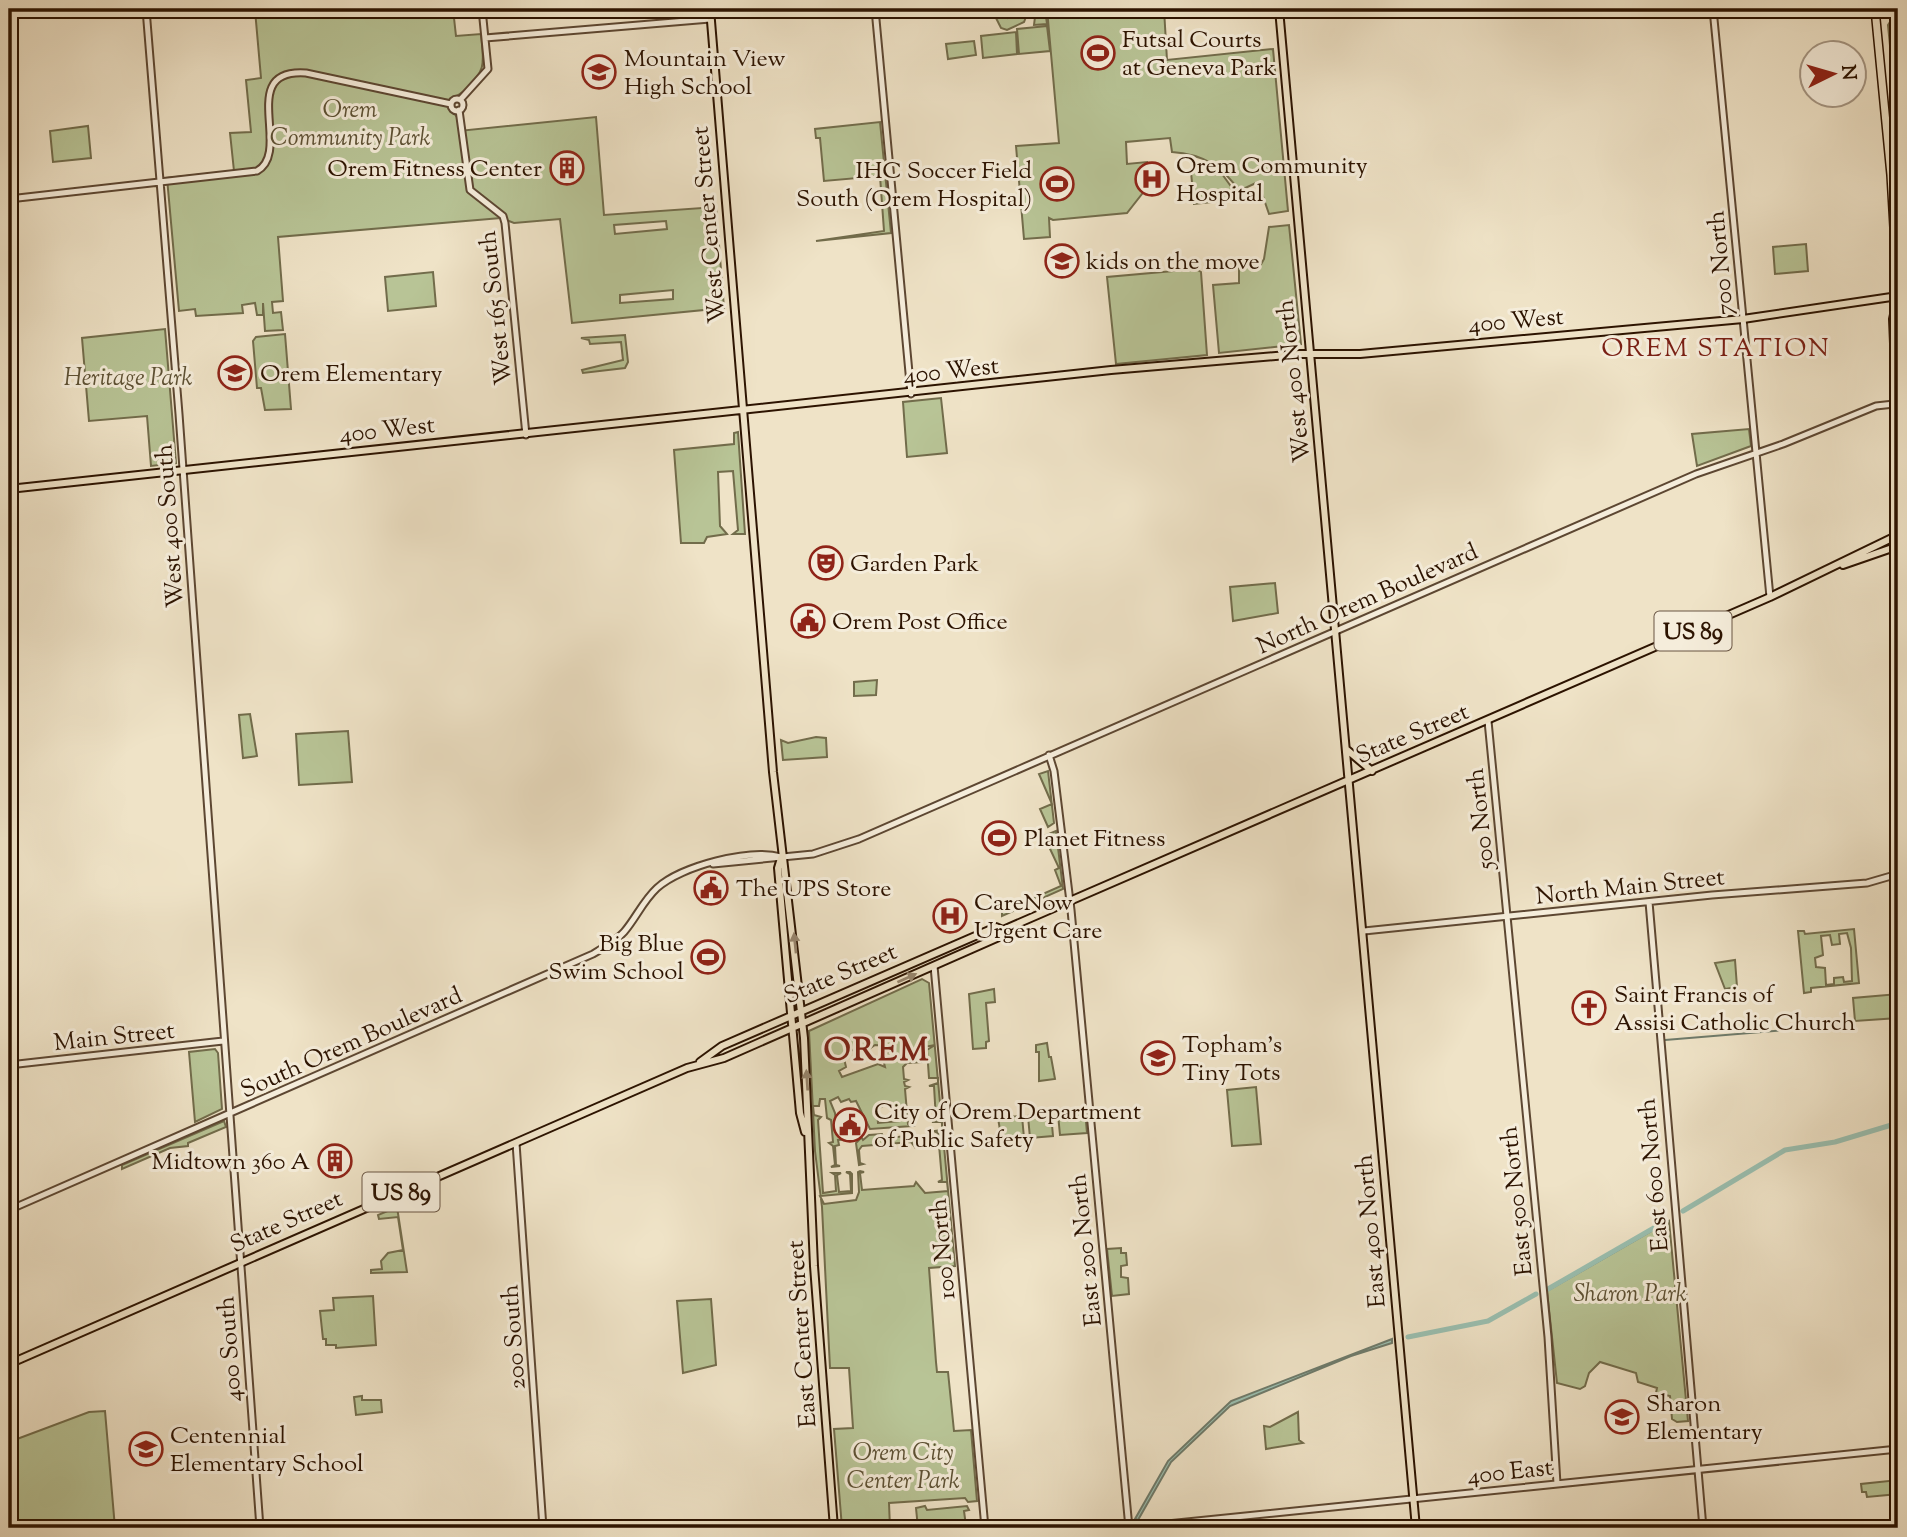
<svg xmlns="http://www.w3.org/2000/svg" width="1907" height="1537" font-family="'Sorts Mill Goudy',serif">
	<style>
		.green { fill: #b8c496; stroke: #726c4b; stroke-width: 2; fill-rule: evenodd }
		.water { fill: #9abfb0; stroke: #6e7a6a; stroke-width: 2 }
		.lines { fill: none; stroke-linecap: round; stroke-linejoin: round }
		.stream { stroke: #6e7a6a; stroke-width: 2 }
		.canal { stroke: #9abfb0; stroke-width: 5 }
		.minor-casing { stroke: #5d4732; stroke-width: 9 }
		.major-casing { stroke: #2c1300; stroke-width: 10 }
		.highway-casing { stroke: #2c1300; stroke-width: 10 }
		.minor { stroke: #f5eddb; stroke-width: 5 }
		.major { stroke: #efe3c7; stroke-width: 6 }
		.highway { stroke: #efe3c7; stroke-width: 7 }
		.oneway { fill: #97856d }
		.labels { text-anchor: middle; stroke-width: 6; stroke-linejoin: round; paint-order: stroke }
		.shield { fill: #f5eddb; stroke: #685442; stroke-width: 2 }
		.shield-label { font-size: 23px; font-weight: bold; fill: #2c1300 }
		.poi-label { font-size: 24px; fill: #2c1300; stroke: #f5eddb; text-anchor: start }
		.park-label { font-size: 24px; font-style: italic; fill: #5d5134; stroke: #f5eddb }
		.street-label { font-size: 24px; fill: #2c1300; stroke: #f5eddb }
		.neighbourhood-label { font-size: 26px; letter-spacing: 2px; fill: #7a1f14; stroke: #f5eddb }
		.district-label { font-size: 32px; font-weight: bold; letter-spacing: 2px; fill: #7a1f14; stroke: #f5eddb }
	</style>
	<rect width="100%" height="100%" fill="#efe3c7"/>
	<filter id="stains"><feTurbulence type="fractalNoise" baseFrequency=".00286" numOctaves="4"/><feColorMatrix values="0 0 0 0 .2 0 0 0 0 .09 0 0 0 0 .02 0 0 0 .5 -.17"/></filter>
	<radialGradient id="worn" r=".72"><stop offset=".6" stop-color="#630" stop-opacity="0"/><stop offset="1" stop-color="#630" stop-opacity=".3"/></radialGradient>
	<path class="green" d="M453 9 456 36 481 34C484 63 487 70 464 91 456 97 451 98 449 107L458 118 459 131 596 117 604 215 716 207 724 308 572 323 560 219 514 223 501 218 278 237 283 301 272 302 273 313 281 312 283 330 265 331 263 303V315H257L255 303 242 305 243 313 196 316 195 309 179 311 167 178 234 171 230 133 251 132 246 80 261 78 255 10ZM666 221 667 229 615 234 614 225ZM673 290V299L620 303V295Z
		M1012 9H1045L1047 24 1034 25 1035 17 1029 9 1024 22 1007 30 1001 28 993 12 999 18 1006 15 1008 18 1013 15Z
		M1047 9H1164L1167 60 1273 49 1288 211 1269 214 1258 182 1239 191C1223 166 1202 154 1172 152L1170 138 1126 142 1127 164 1147 162 1149 185 1127 213 1053 220 1049 218 1050 237 1024 239 1016 146 1059 143Z
		M1898 18 1897 26 1898 128 1888 25 1892 19Z
		M1047 26 1050 51 1019 54 1017 29Z
		M1016 32 1017 54 983 58 981 36Z
		M974 41 976 55 948 59 946 44Z
		M880 122 891 233 816 241 884 231 880 176 824 181 820 138H816L815 129Z
		M88 126 91 158 53 162 50 131Z
		M1194 161 1222 174 1235 192 1231 195 1233 200 1194 204 1191 172H1195Z
		M1289 225 1301 344 1219 353 1213 285 1239 283V260L1259 268 1264 259 1269 227Z
		M1806 244 1808 271 1775 274 1773 247Z
		M1196 269 1201 272 1207 355 1116 364 1107 277Z
		M433 272 436 306 388 311 385 277Z
		M165 329 176 463 151 466 147 416 89 421 82 338Z
		M285 334 291 409 265 410 261 388H257L253 341 256 337Z
		M625 335 628 362 625 368 583 373 582 370 623 360 621 342 590 344 589 340 581 338Z
		M941 398 947 453 907 457 903 402Z
		M1749 429 1751 446 1697 466 1692 434Z
		M738 432 745 534H733L738 530 733 471 718 472 720 526 727 534 707 537 704 543H681L674 450 734 444V433Z
		M1275 583 1278 613 1233 621 1230 587Z
		M877 680 876 695 854 696V682Z
		M250 714 257 756 243 758 239 715Z
		M348 731 352 782 299 785 296 734Z
		M816 737 826 738 827 757 783 760 781 740 788 743Z
		M1048 771 1054 823 1048 827 1040 809 1052 804 1039 774Z
		M1056 831 1063 889 1002 916V912L1061 886 1055 870 1059 868 1044 836Z
		M1854 929 1859 983 1811 988V992L1804 993 1798 931H1804L1805 934ZM1847 933 1851 948 1852 981 1844 982 1843 977 1834 978V984L1826 985 1825 968 1816 967 1815 958 1823 955 1821 936 1830 935 1832 945 1840 944 1839 934Z
		M1735 960 1737 987 1725 989 1715 963Z
		M922 979 929 983 955 1266 929 1268 936 1362 937 1372H948L954 1431 971 1430 977 1501 968 1502 965 1498 889 1503 890 1528H842L834 1429 853 1428 849 1368H830L822 1207 815 1151 809 1031ZM875 1045 885 1046 888 1052 882 1055 885 1067 878 1064 842 1077 839 1071 846 1067 843 1054 855 1049 858 1055 867 1051 866 1047 869 1049ZM935 1045 927 1050 929 1078H938V1083L929 1086H934L936 1120 932 1122H942V1130L934 1131 938 1133 942 1180 938 1182H947L948 1191 925 1193 916 1182 914 1186 862 1190 860 1173 864 1172 860 1171 858 1172 859 1192 856 1200 824 1204 820 1196 852 1193V1174L850 1172H846L850 1174 851 1191 839 1192 837 1175 841 1173H832L835 1175 836 1191 823 1193 818 1120 821 1117 814 1115 813 1106H819L820 1099H825L827 1118 831 1120 833 1142 829 1143 833 1146 835 1165 831 1167 840 1166 836 1165 835 1146 839 1145 838 1140 851 1139 859 1133 861 1138 856 1143 859 1165 863 1164 860 1163 859 1150 862 1146 911 1142 914 1146 913 1133 910 1131 905 1133V1136L884 1139 882 1134 869 1135 863 1140 859 1133 847 1138 845 1133 837 1134 835 1113 830 1101 838 1097 841 1102 849 1099 851 1102 856 1101 870 1129 912 1126 908 1124 905 1089 909 1087 905 1086 904 1082 908 1080 904 1079 903 1067 907 1063 923 1062 924 1047ZM887 1104 890 1107H899L900 1113H904L900 1121 878 1123 877 1109Z
		M994 989 995 1002 986 1003 989 1041 986 1042V1048L973 1049 969 994Z
		M1898 994V1018L1855 1021 1853 998Z
		M1047 1043 1049 1057H1051L1055 1079 1039 1081V1052H1036V1045Z
		M215 1049 218 1053 222 1109 195 1122 189 1052Z
		M1256 1087 1261 1144 1232 1146 1227 1090Z
		M1085 1111 1087 1133 1060 1135 1058 1114Z
		M1051 1114 1053 1136 1030 1138 1028 1116Z
		M1022 1116 1024 1138 1006 1139 1000 1130 998 1118Z
		M224 1121 226 1127 188 1143V1146L170 1148 122 1169V1165Z
		M397 1207 407 1272 371 1273V1270L382 1269 381 1261 388 1253 403 1250 398 1217 379 1219 378 1215Z
		M1669 1221 1688 1421 1677 1422 1672 1419 1670 1396 1656 1393 1657 1388 1638 1382 1636 1373 1600 1362 1589 1373 1585 1386 1580 1389 1557 1383 1547 1291Z
		M1121 1248V1253H1126L1127 1265 1121 1266V1277L1128 1278 1129 1294 1112 1296 1107 1249Z
		M373 1296 376 1345 336 1348V1345H326V1339H323L320 1311 334 1310 333 1298Z
		M711 1299 716 1365 683 1373 677 1301Z
		M362 1396V1400H381L382 1412 356 1415 354 1397Z
		M105 1411 115 1528H9V1442L89 1412Z
		M1298 1412 1299 1440 1303 1443 1266 1449 1264 1426 1270 1427Z
		M1898 1480V1494L1867 1497 1866 1492H1862L1861 1484Z
		M925 1506 927 1510 967 1506 969 1510 964 1511 966 1526 918 1528 916 1508Z"/>
	<path class="water" d="M1392 1339V1343L1351 1356 1230 1406 1171 1462 1138 1520 1135 1519 1168 1461 1231 1401Z"/>
	<g class="lines">
		<path class="stream" d="M1665 1040 1799 1029"/>
		<path class="canal" d="M1683 1211 1785 1150 1835 1142 1898 1123
			M1548 1289 1666 1221
			M1408 1337 1488 1321 1536 1294"/>
		<defs>
			<path id="minor" d="M146 9 179 414 260 1528
				M875 9 911 394
				M1713 9 1770 597
				M485 38 710 19
				M451 105a6 6 0 1 1 12 0a6 6 0 1 1-12 0Z
				M460 100 488 69 482 9
				M459 110 470 190 503 216 505 223 526 435
				M9 199 257 171C293 151 236 68 306 73L451 104
				M1488 721 1548 1337 1557 1484
				M1049 755 1054 771 1071 910 1129 1528
				M713 864 813 854 859 839 1696 474 1783 444 1876 406 1894 404
				M1649 902 1703 1528
				M1364 931 1712 895 1867 883 1898 874
				M934 966 985 1528
				M9 1065 223 1041
				M516 1143 543 1528
				M9 1210 593 954C604 947 616 941 624 932 636 918 643 901 657 888 681 866 750 848 781 857
				M1128 1528 1898 1449"/>
			<path id="major" d="M710 9 773 772 804 1038 814 1266 834 1528
				M1279 9 1416 1528
				M9 489 1111 370 1299 354H1360L1743 319 1898 296
				M1843 565 1898 546
				M1346 749 1372 771
				M781 858 778 868 800 1113 805 1132
				M700 1062 722 1046 996 927 1003 930
				M9 1364 687 1068 724 1058 999 937 1003 930 1770 597 1898 535"/>
			<path id="highway" d="M1875 9 1891 175 1898 297
				M1898 296 1893 319 1898 441"/>
		</defs>
		<use href="#minor" class="minor-casing"/>
		<use href="#major" class="major-casing"/>
		<use href="#highway" class="highway-casing"/>
		<use href="#minor" class="minor"/>
		<use href="#major" class="major"/>
		<use href="#highway" class="highway"/>
	</g>
	<defs><path id="oneway-solid" d="M-6-.8H1V-3.2L6.5 0L1 3.2V.8H-6Z" transform="scale(1.75)"/></defs>
	<g class="oneway">
		<use href="#oneway-solid" transform="translate(795 943) rotate(-96)"/>
		<use href="#oneway-solid" transform="translate(907 978) rotate(-24)"/>
		<use href="#oneway-solid" transform="translate(807 1080) rotate(-94)"/>
	</g>
	<defs>
		<symbol id="stadium-ring" viewBox="-11 -11 22 22"><circle r="9.5" fill="#f5eddb" stroke="#8f2418" stroke-width="1.5"/><path d="M0-5a6.5 5 0 1 0 0 10a6.5 5 0 1 0 0-10ZM-3.5-1.8h7v3.6h-7Z" fill="#8f2418"/></symbol>
		<symbol id="school-ring" viewBox="-11 -11 22 22"><circle r="9.5" fill="#f5eddb" stroke="#8f2418" stroke-width="1.5"/><path d="M0-5L7-2L0 1L-7-2ZM-4 1L0 2.5L4 1V4Q0 6-4 4Z" fill="#8f2418"/></symbol>
		<symbol id="building-ring" viewBox="-11 -11 22 22"><circle r="9.5" fill="#f5eddb" stroke="#8f2418" stroke-width="1.5"/><path d="M-4-6H4V6H1V3H-1V6H-4ZM-2.5-4.3h1.7v1.8h-1.7ZM.8-4.3h1.7v1.8H.8ZM-2.5-1h1.7V.8h-1.7ZM.8-1h1.7V.8H.8Z" fill="#8f2418"/></symbol>
		<symbol id="hospital-ring" viewBox="-11 -11 22 22"><circle r="9.5" fill="#f5eddb" stroke="#8f2418" stroke-width="1.5"/><path d="M-5-5h3v3.5h4V-5h3V5h-3V1.5h-4V5h-3Z" fill="#8f2418"/></symbol>
		<symbol id="theatre-ring" viewBox="-11 -11 22 22"><circle r="9.5" fill="#f5eddb" stroke="#8f2418" stroke-width="1.5"/><path d="M-5-5.5Q0-4 5-5.5V0Q5 5 0 6Q-5 5-5 0ZM-3.3-2.5H-1v1.5H-3.3ZM1-2.5H3.3v1.5H1ZM-2.8 1Q0 5.5 2.8 1Z" fill="#8f2418"/></symbol>
		<symbol id="civic-ring" viewBox="-11 -11 22 22"><circle r="9.5" fill="#f5eddb" stroke="#8f2418" stroke-width="1.5"/><path d="M-.6-6.5H3V-4.5H.6V-3L4-1V1h2V6H-6V1h2V-1L-.6-3ZM-1.2 2.5V6h2.4V2.5Z" fill="#8f2418"/></symbol>
		<symbol id="church-ring" viewBox="-11 -11 22 22"><circle r="9.5" fill="#f5eddb" stroke="#8f2418" stroke-width="1.5"/><path d="M-1.2-6h2.4v3.5h3.3v2.4h-3.3V6h-2.4V-.1h-3.3v-2.4h3.3Z" fill="#8f2418"/></symbol>
	</defs>
	<g fill-rule="evenodd">
		<use href="#stadium-ring" x="1079" y="34" width="38" height="38"/>
		<use href="#school-ring" x="580" y="53" width="38" height="38"/>
		<use href="#building-ring" x="548" y="149" width="38" height="38"/>
		<use href="#hospital-ring" x="1133" y="160" width="38" height="38"/>
		<use href="#stadium-ring" x="1038" y="165" width="38" height="38"/>
		<use href="#school-ring" x="1043" y="242" width="38" height="38"/>
		<use href="#school-ring" x="216" y="354" width="38" height="38"/>
		<use href="#theatre-ring" x="807" y="544" width="38" height="38"/>
		<use href="#civic-ring" x="789" y="602" width="38" height="38"/>
		<use href="#stadium-ring" x="980" y="819" width="38" height="38"/>
		<use href="#civic-ring" x="692" y="869" width="38" height="38"/>
		<use href="#hospital-ring" x="931" y="897" width="38" height="38"/>
		<use href="#stadium-ring" x="689" y="938" width="38" height="38"/>
		<use href="#church-ring" x="1570" y="989" width="38" height="38"/>
		<use href="#school-ring" x="1139" y="1039" width="38" height="38"/>
		<use href="#civic-ring" x="831" y="1106" width="38" height="38"/>
		<use href="#building-ring" x="316" y="1142" width="38" height="38"/>
		<use href="#school-ring" x="1603" y="1398" width="38" height="38"/>
		<use href="#school-ring" x="127" y="1430" width="38" height="38"/>
	</g>
	<g class="labels">
		<g class="shield">
			<rect x="1654.5" y="611.5" width="77" height="39" rx="5"/>
			<rect x="362.5" y="1172.5" width="77" height="39" rx="5"/>
		</g>
		<g class="shield-label">
			<text x="1693" y="639">US 89</text>
			<text x="401" y="1200">US 89</text>
		</g>
		<g class="poi-label">
			<text x="1122" y="47">Futsal Courts<tspan x="1122" dy="28">at Geneva Park</tspan></text>
			<text x="624" y="66">Mountain View<tspan x="624" dy="28">High School</tspan></text>
			<text x="1176" y="173">Orem Community<tspan x="1176" dy="28">Hospital</tspan></text>
			<text x="542" y="176" text-anchor="end">Orem Fitness Center</text>
			<text x="1032" y="178" text-anchor="end">IHC Soccer Field<tspan x="1032" dy="28">South (Orem Hospital)</tspan></text>
			<text x="1086" y="269">kids on the move</text>
			<text x="260" y="381">Orem Elementary</text>
			<text x="850" y="571">Garden Park</text>
			<text x="832" y="629">Orem Post Office</text>
			<text x="1024" y="846">Planet Fitness</text>
			<text x="736" y="896">The UPS Store</text>
			<text x="974" y="910">CareNow<tspan x="974" dy="28">Urgent Care</tspan></text>
			<text x="684" y="951" text-anchor="end">Big Blue<tspan x="684" dy="28">Swim School</tspan></text>
			<text x="1614" y="1002">Saint Francis of<tspan x="1614" dy="28">Assisi Catholic Church</tspan></text>
			<text x="1182" y="1052">Topham's<tspan x="1182" dy="28">Tiny Tots</tspan></text>
			<text x="874" y="1119">City of Orem Department<tspan x="874" dy="28">of Public Safety</tspan></text>
			<text x="310" y="1169" text-anchor="end">Midtown 360 A</text>
			<text x="1646" y="1411">Sharon<tspan x="1646" dy="28">Elementary</tspan></text>
			<text x="170" y="1443">Centennial<tspan x="170" dy="28">Elementary School</tspan></text>
		</g>
		<g class="park-label">
			<text x="350" y="117">Orem<tspan x="350" dy="28">Community Park</tspan></text>
			<text x="128" y="385">Heritage Park</text>
			<text x="1630" y="1301">Sharon Park</text>
			<text x="903" y="1460">Orem City<tspan x="903" dy="28">Center Park</tspan></text>
		</g>
		<g class="street-label">
			<text transform="translate(708 225) rotate(-95)" y="8">West Center Street</text>
			<text transform="translate(1720 263) rotate(-95)" y="8">700 North</text>
			<text transform="translate(495 308) rotate(-96)" y="8">West 165 South</text>
			<text transform="translate(1516 320) rotate(-5)" y="8">400 West</text>
			<text transform="translate(951 370) rotate(-6)" y="8">400 West</text>
			<text transform="translate(1293 381) rotate(-96)" y="8">West 400 North</text>
			<text transform="translate(387 429) rotate(-6)" y="8">400 West</text>
			<text transform="translate(169 526) rotate(-94)" y="8">West 400 South</text>
			<text transform="translate(1367 598) rotate(-24)" y="8">North Orem Boulevard</text>
			<text transform="translate(1412 733) rotate(-23)" y="8">State Street</text>
			<text transform="translate(1480 819) rotate(-96)" y="8">500 North</text>
			<text transform="translate(1630 886) rotate(-6)" y="8">North Main Street</text>
			<text transform="translate(840 973) rotate(-23)" y="8">State Street</text>
			<text transform="translate(114 1036) rotate(-6)" y="8">Main Street</text>
			<text transform="translate(351 1042) rotate(-24)" y="8">South Orem Boulevard</text>
			<text transform="translate(1653 1175) rotate(-95)" y="8">East 600 North</text>
			<text transform="translate(1516 1201) rotate(-96)" y="8">East 500 North</text>
			<text transform="translate(286 1221) rotate(-24)" y="8">State Street</text>
			<text transform="translate(1370 1231) rotate(-95)" y="8">East 400 North</text>
			<text transform="translate(942 1249) rotate(-95)" y="8">100 North</text>
			<text transform="translate(1085 1250) rotate(-96)" y="8">East 200 North</text>
			<text transform="translate(801 1334) rotate(-94)" y="8">East Center Street</text>
			<text transform="translate(513 1337) rotate(-94)" y="8">200 South</text>
			<text transform="translate(229 1349) rotate(-94)" y="8">400 South</text>
			<text transform="translate(1510 1471) rotate(-6)" y="8">400 East</text>
		</g>
		<g class="neighbourhood-label">
			<text x="1716" y="356">OREM STATION</text>
		</g>
		<g class="district-label">
			<text x="877" y="1060">OREM</text>
		</g>
	</g>
	<rect width="1907" height="1537" fill="none" stroke="#efe3c7" stroke-width="35"/>
	<rect x="10" y="10" width="1886" height="1516" fill="none" stroke="#2c1300" stroke-width="3.5"/>
	<rect x="18" y="18" width="1872" height="1502" fill="none" stroke="#2c1300" stroke-width="2"/>
	<g transform="translate(1833 74) rotate(85)"><circle r="33" fill="#f5eddb" stroke="#a59683" stroke-width="2"/>
	<path d="M0-5L12 26L0 18L-12 26Z" fill="#8f2418"/>
	<text y="-10" font-size="19" font-weight="bold" text-anchor="middle" fill="#2c1300">N</text>
	</g>
	<rect width="100%" height="100%" filter="url(#stains)"/>
	<rect width="100%" height="100%" fill="url(#worn)"/>
</svg>
